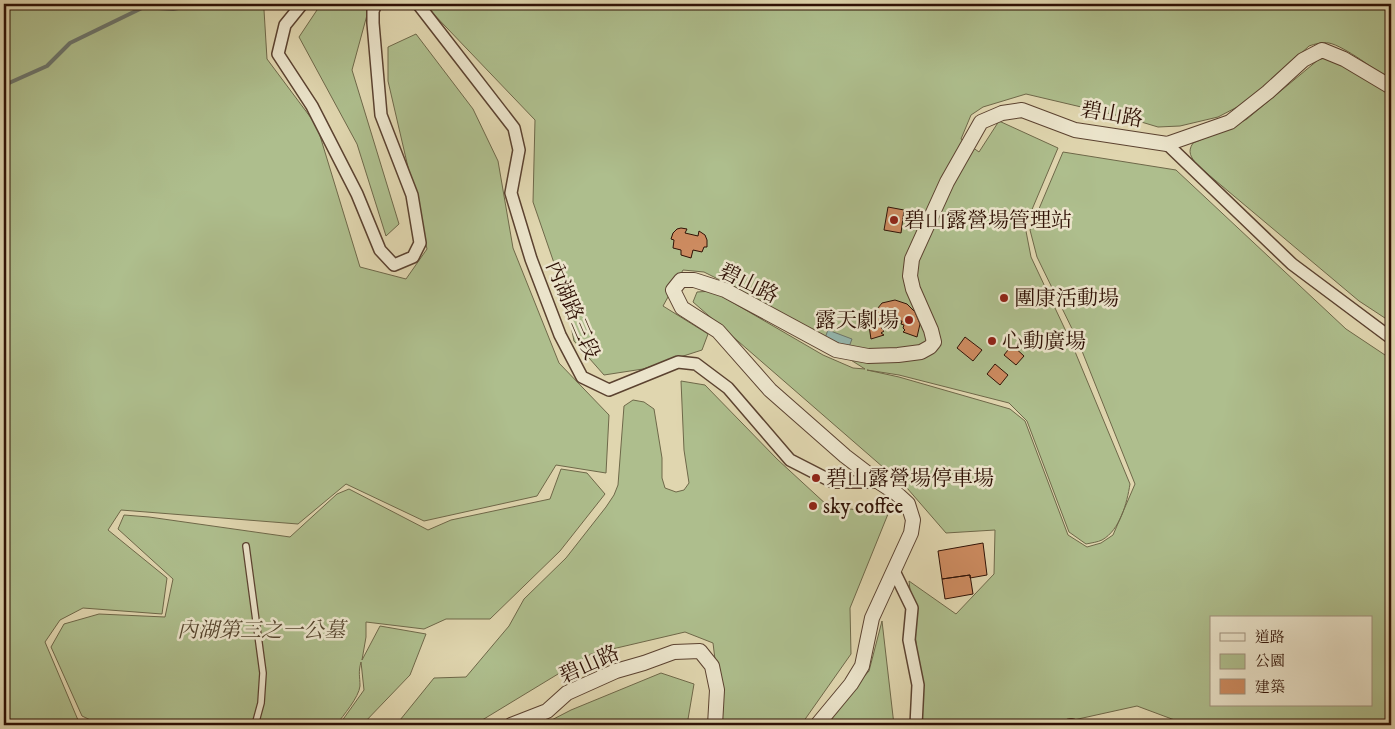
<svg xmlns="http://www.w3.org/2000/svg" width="1395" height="729" font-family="'IM FELL DW Pica','Noto Serif TC',serif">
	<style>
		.green { fill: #aebe8d; stroke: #6e6849; fill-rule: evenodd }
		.water { fill: #94b8b0; stroke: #6c756c }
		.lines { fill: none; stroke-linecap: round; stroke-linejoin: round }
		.stream { stroke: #6c756c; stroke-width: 4 }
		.building { fill: #cd8b60; stroke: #2f1105 }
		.service-casing { stroke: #5b4230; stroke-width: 8 }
		.minor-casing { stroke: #5b4230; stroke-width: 14 }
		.tertiary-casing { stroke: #5b4230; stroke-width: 16 }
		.service { stroke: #ebe4cb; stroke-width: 5.5 }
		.minor { stroke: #ebe4cb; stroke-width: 11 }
		.tertiary { stroke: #ebe4cb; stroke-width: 14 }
		.poi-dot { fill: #8f2418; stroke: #ebe4cb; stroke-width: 2 }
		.labels { text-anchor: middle; stroke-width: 5; stroke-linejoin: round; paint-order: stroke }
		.street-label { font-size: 21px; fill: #2f1105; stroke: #ebe4cb }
		.poi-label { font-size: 21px; fill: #2f1105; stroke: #ebe4cb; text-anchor: start }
		.park-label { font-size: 21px; font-style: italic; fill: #55452e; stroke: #ebe4cb }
	</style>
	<rect width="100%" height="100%" fill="#e0d6af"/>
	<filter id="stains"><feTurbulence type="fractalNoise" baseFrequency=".004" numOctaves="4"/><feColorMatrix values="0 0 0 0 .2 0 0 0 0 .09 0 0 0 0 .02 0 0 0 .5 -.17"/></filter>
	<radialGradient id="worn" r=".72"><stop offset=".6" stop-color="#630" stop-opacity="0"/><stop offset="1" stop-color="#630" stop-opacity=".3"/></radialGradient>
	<path class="green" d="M4 4H270L264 10 267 59 317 126 360 267 406 279 427 249 388 81V47L416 34 473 109 498 161 513 248 559 363 609 415 606 473 556 465 537 496 424 521 346 484 298 524 121 510 108 530 167 578 162 614 83 608 60 620 45 642 78 720 89 725H4Z
		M321 4H370L352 70 399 224 386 236 357 144 299 37Z
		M424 4H1391V81C1377 71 1344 46 1329 43 1322 42 1315 44 1309 46L1270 82 1241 105 1218 117 1180 126 1158 127 1128 118 1026 94 983 107 971 115 961 139 979 152 999 121 1058 148 1025 226 1031 257 1071 342 1130 484C1127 503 1120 530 1102 540 1098 542 1091 543 1086 544L1069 532 1027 421 1009 403 899 375 867 370 899 377 1010 409 1025 421 1068 535 1087 547 1101 543 1113 535 1135 484 1078 341 1037 257 1030 230 1063 152 1176 170 1346 329 1391 359V725H1188L1137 706 1051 725H922L920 678 909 581 956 614 994 574 995 530 946 533 907 488 693 302 697 292 713 291 823 355 853 368 865 369 742 291 704 272 683 270 663 306 708 334 702 350 643 369 604 375 574 341 564 292 533 202 535 120ZM1211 618H1371V705H1211Z
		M1328 57 1391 93V322L1359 301 1197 165C1191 157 1187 152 1193 143L1230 128 1247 119 1318 60Z
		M681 381 705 385 777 459 828 506 888 514 850 608 851 654 801 725H723L713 643 685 632 591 654 474 725H396L434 678 466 677 509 626 524 599 566 558 606 507 614 495 618 485 624 406 633 400 644 402 654 409 662 458V478L665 488 676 492 684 490 689 483 684 450Z
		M561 469 587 473 605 494 560 551 490 619H446L424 629 366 622V637L362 660 380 626 426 634 410 675 362 725H339L364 690 361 662C358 673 360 676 360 686 359 697 343 716 336 725H101L82 716 51 647 64 624 99 614 165 617 173 579 118 529 124 515 149 517 290 537 337 494 349 489 428 530 451 520 550 499Z
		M882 621 894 725H823L824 721 869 671Z
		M661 673 694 684 687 725H542L571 710Z
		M1089 721 1176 722 1181 725H1088Z"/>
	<path class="water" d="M828 330 852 339 849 347 825 338Z"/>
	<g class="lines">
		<path class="stream" d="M216 4H220
			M4 88 9 83 47 66 70 43 144 7 173 9 200 4"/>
	</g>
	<path class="building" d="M888 207 904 210 901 233 884 230Z
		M681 228 687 229 685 233 698 236 699 231 705 235 707 240V247H704L702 252 693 250 691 258 681 255V250L673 248 674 240 671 239 673 233 677 229Z
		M895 300 907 304 915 312 920 324 917 337 903 332 905 330 903 328 904 325 901 324 902 321H899L898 317 896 319 894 315 892 319 889 316 888 320H885L887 324H883L884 327 881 328 884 331 881 333 884 335 871 339 869 326 873 314 882 303Z
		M965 337 982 350 973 361 957 348Z
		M1012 345 1024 356 1016 365 1004 355Z
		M995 364 1008 375 1000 385 987 374Z
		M983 543 987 575 970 578V575L942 579 938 551Z
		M970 575 973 594 945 599 942 579Z"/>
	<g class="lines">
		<defs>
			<path id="service" d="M246 546 263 673 261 703 255 725"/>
			<path id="minor" d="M302 4 285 25 278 54 312 106 357 194 380 250 394 265 413 257 420 243 412 195 381 115 373 23V11L376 4
				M418 4 514 128 519 150 511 193 531 259 560 335 582 377 609 390 678 362 696 364 728 388 790 460 833 482H879
				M1167 144 1292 264 1391 338
				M894 571 912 608 909 640 918 685 916 725
				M1070 725H1072"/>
			<path id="tertiary" d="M511 725 547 711 567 693 616 671 644 663 674 652 700 651 712 666 717 690 715 725
				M817 725 851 684 862 666 872 618 911 533 913 520 908 504 896 493 879 482 845 456 770 390 718 331 682 308 673 290 681 280H694L725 290 836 350 868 356 898 355 921 352 930 347 934 342 931 330 913 289 910 276 912 259 947 182 981 122 1002 113 1022 110 1075 130 1167 144 1230 122 1268 92 1303 60 1322 50 1344 59 1391 87"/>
		</defs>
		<use href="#service" class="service-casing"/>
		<use href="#minor" class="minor-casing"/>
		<use href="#tertiary" class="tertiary-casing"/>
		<use href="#service" class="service"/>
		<use href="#minor" class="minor"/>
		<use href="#tertiary" class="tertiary"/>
	</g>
	<g class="poi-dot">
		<circle cx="894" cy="220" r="5"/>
		<circle cx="1004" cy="298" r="5"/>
		<circle cx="909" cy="320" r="5"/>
		<circle cx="992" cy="341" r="5"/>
		<circle cx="816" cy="478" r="5"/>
		<circle cx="813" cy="506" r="5"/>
	</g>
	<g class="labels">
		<g class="street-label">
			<text transform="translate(1112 114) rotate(10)" y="7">碧山路</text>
			<text transform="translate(749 283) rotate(26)" y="7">碧山路</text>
			<text transform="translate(573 310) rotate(67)" y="7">內湖路三段</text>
			<text transform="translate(589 664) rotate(-24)" y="7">碧山路</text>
		</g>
		<g class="poi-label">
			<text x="904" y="227">碧山露營場管理站</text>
			<text x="1014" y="305">團康活動場</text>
			<text x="899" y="327" text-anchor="end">露天劇場</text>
			<text x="1002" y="348">心動廣場</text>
			<text x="826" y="485">碧山露營場停車場</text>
			<text x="823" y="513">sky coffee</text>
		</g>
		<g class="park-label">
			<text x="261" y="637">內湖第三之一公墓</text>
		</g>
	</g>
	<rect width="1395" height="729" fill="none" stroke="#e0d6af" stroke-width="20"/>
	<rect x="5" y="5" width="1385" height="719" fill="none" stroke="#2f1105" stroke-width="2.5"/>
	<rect x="10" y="10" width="1375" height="709" fill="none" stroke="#2f1105"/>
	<rect x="1210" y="616" width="162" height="90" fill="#ebe4cb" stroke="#a0907c"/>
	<rect x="1220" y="633" width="25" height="8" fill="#ebe4cb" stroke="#a0907c"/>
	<text x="1255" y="642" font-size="15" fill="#2f1105">道路</text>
	<rect x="1220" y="654" width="25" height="15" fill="#aebe8d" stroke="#a0907c"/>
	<text x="1255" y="666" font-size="15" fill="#2f1105">公園</text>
	<rect x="1220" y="679" width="25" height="15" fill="#cd8b60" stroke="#a0907c"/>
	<text x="1255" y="692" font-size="15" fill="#2f1105">建築</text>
	<rect width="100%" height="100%" filter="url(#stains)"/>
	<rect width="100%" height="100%" fill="url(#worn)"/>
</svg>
